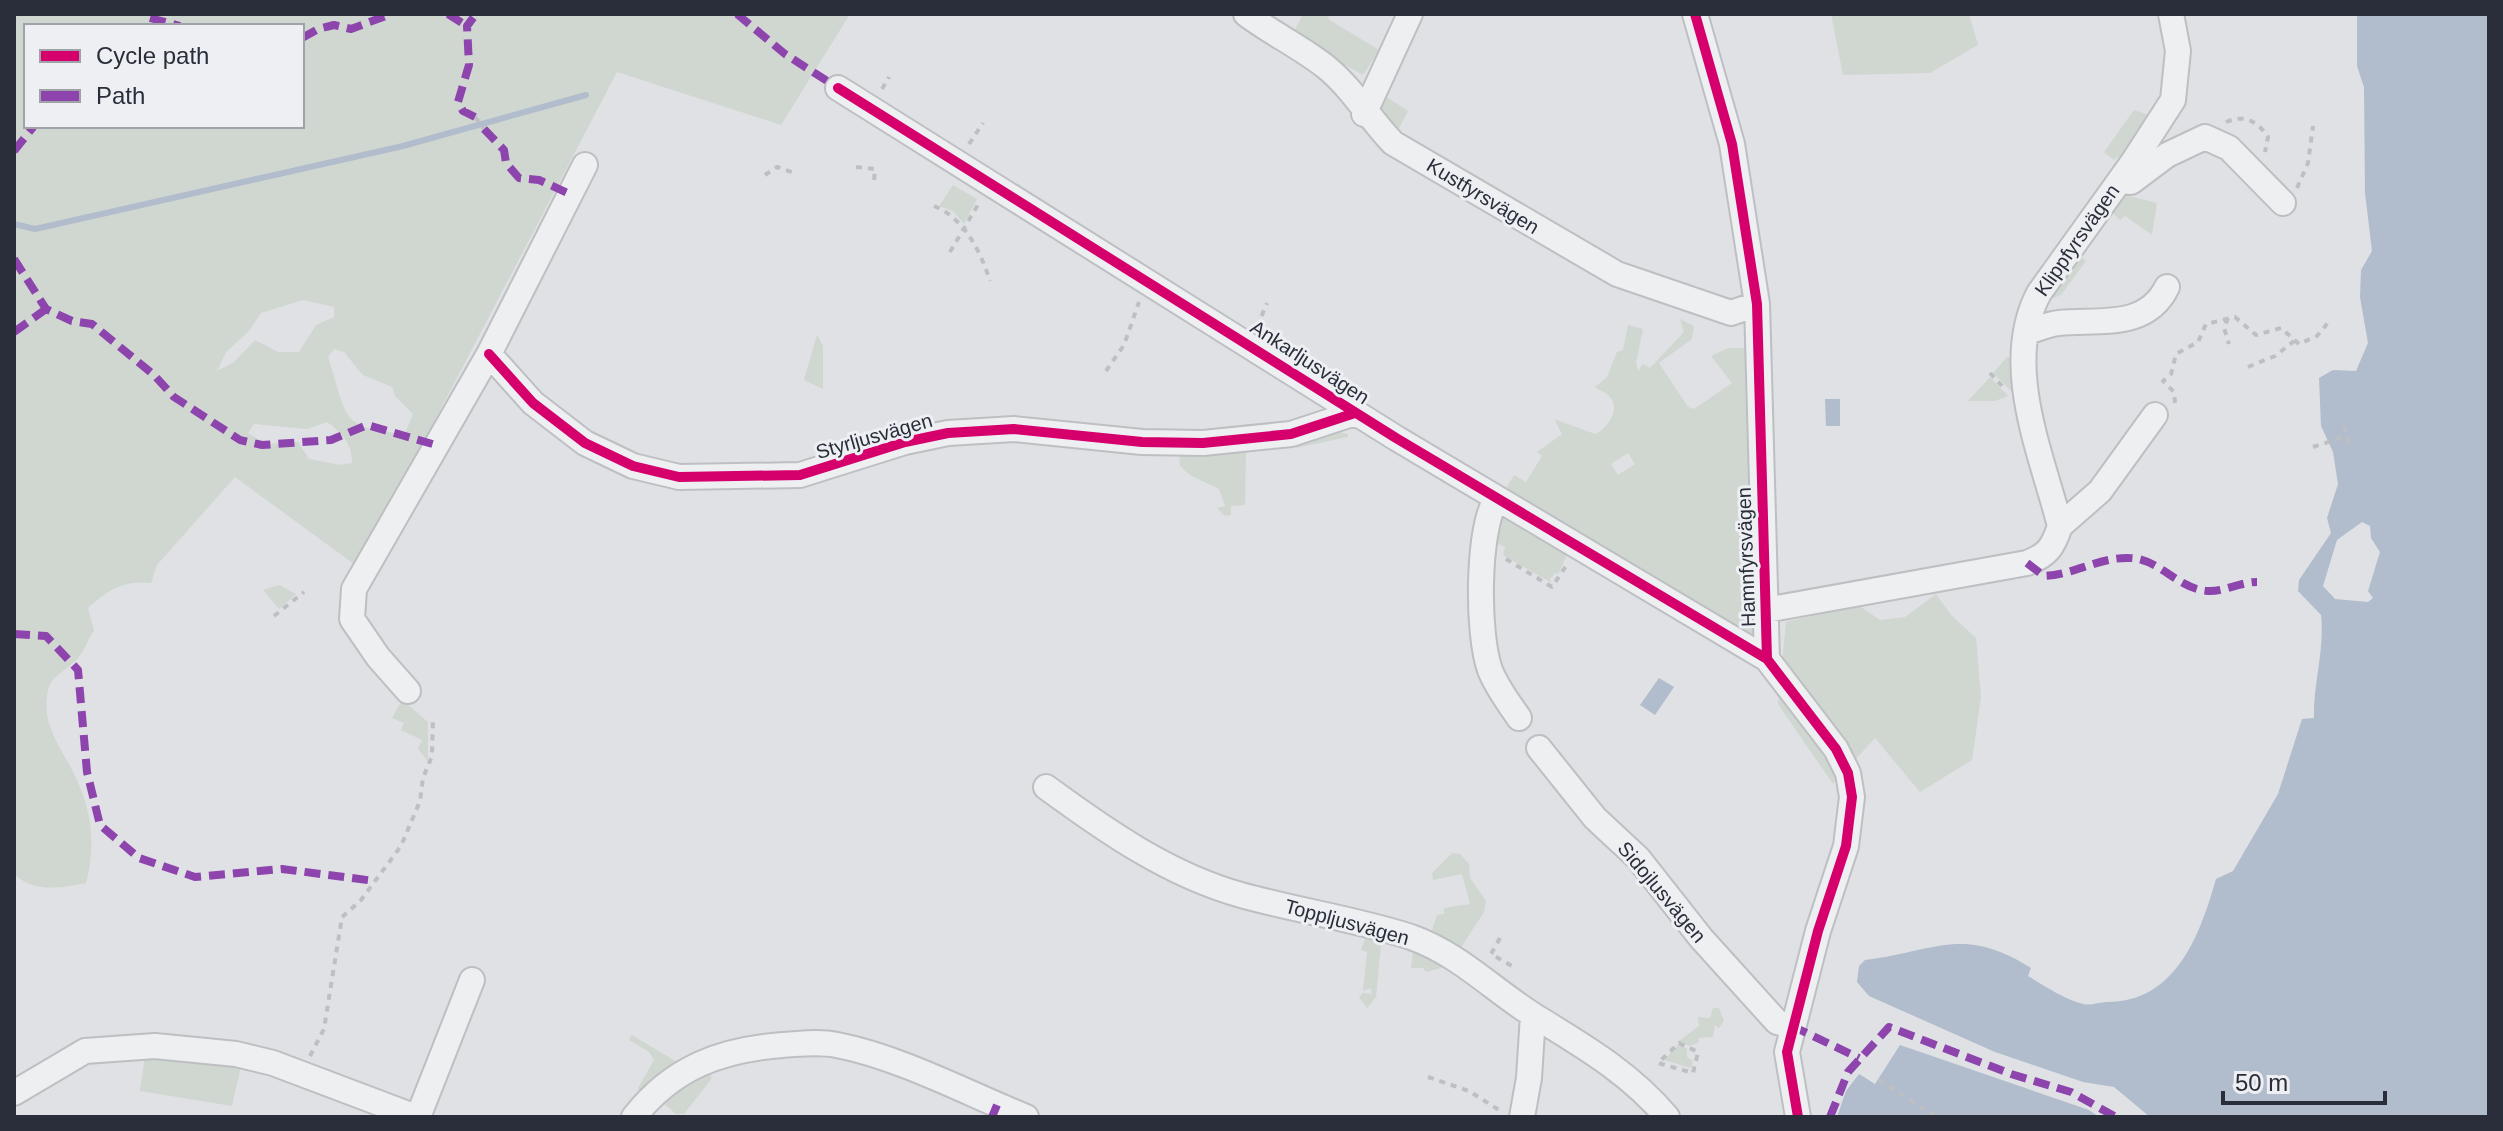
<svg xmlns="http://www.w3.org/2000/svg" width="2503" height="1131" font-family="Helvetica,sans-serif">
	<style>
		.green { fill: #cfd7d0; fill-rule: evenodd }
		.water { fill: #b1bccc; fill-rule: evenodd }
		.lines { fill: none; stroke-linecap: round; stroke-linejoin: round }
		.stream { stroke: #b1bccc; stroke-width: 6 }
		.minor-casing { stroke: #bdbfc2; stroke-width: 28 }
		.path { stroke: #bebfc3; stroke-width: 4; stroke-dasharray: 6 6; stroke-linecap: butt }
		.minor { stroke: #eeeff1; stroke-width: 24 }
		.quiet { stroke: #8e44ad; stroke-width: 8; stroke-dasharray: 16 8; stroke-linecap: butt }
		.cycleway-casing { stroke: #edeff3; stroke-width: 15 }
		.cycleway { stroke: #d6006c; stroke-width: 10 }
		.labels { text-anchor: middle; stroke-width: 6; stroke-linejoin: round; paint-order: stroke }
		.street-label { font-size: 20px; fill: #292e3a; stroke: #edeff3 }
	</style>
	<rect width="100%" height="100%" fill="#dfe1e4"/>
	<path class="green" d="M14 14H850L781 125 617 72 358 567 235 477 157 565 151 583C122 580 109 590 88 608L94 630C89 638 85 649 79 657 71 667 53 675 49 687 37 724 67 754 79 785 93 818 95 849 86 883 61 888 34 893 14 874ZM26 26H302V126H26ZM303 300 334 307V317L316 325 299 352H278L255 340 234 362 217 371 226 352 249 331 261 313ZM334 349 344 352 363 375 392 387 395 396 413 414 405 434C337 428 348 416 328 357ZM327 422C342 433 352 443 352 463L341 465 309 459 298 442 266 444 248 433 254 424 307 429Z
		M1303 14H1330L1328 19 1379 50 1363 75 1292 36Z
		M1831 14H1969L1978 45 1930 73 1843 75Z
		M1379 92 1408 111 1397 132 1380 123Z
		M2134 110 2152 116 2122 161 2117 157 2114 160 2104 152Z
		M953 185 977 199 964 224 953 211 939 206Z
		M2125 195 2157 203 2152 235 2125 216 2120 220 2108 208Z
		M2077 254 2086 261 2061 295 2046 301Z
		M1680 319 1694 326 1692 339 1659 363 1688 407 1694 409 1732 383 1711 356 1728 348H1747L1755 635 1750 637 1504 491 1514 475 1526 482 1542 456 1537 452 1562 434 1554 419 1595 434C1608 428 1623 407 1607 394 1603 391 1598 390 1595 387L1607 377 1617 352 1623 350 1628 325 1643 329 1636 363 1638 371 1643 364 1650 368 1684 332ZM1628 453 1635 464 1618 475 1611 464Z
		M817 335 823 346V389L804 380Z
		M2007 357 2019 361 2014 394 1993 373Z
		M1990 377 2008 396 1995 401H1968Z
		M1334 431 1348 434V437L1296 448 1294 441Z
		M1246 447 1245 505 1231 506V515L1225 516 1217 508 1225 506 1219 489 1190 475 1180 466 1179 449Z
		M1502 519C1528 518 1546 543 1568 553L1558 574 1555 573 1550 579 1552 583 1503 555 1505 547 1490 539Z
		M279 585 296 594 279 609 263 590Z
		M1936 594 1951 615 1976 638 1981 697 1972 760 1920 792 1875 738 1833 784 1778 704 1786 622 1858 605 1880 620 1905 617Z
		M402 700 428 722V761L418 749 422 740 401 730 404 723 392 718Z
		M1452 853 1460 854 1469 864 1470 878 1486 901 1484 912 1460 949 1430 936 1437 915 1444 914V908L1470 904 1462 874 1433 880 1432 873Z
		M1366 937 1376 939 1381 945 1376 997 1367 1008 1359 997 1363 993 1372 994 1371 988 1363 991 1367 952 1361 950Z
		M1413 951 1440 963 1441 968 1426 972 1423 968H1411Z
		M1713 1008H1719L1724 1021 1719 1028 1715 1025 1713 1037 1699 1038 1698 1043 1689 1046 1679 1041 1699 1026 1698 1017 1710 1018Z
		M632 1035 677 1062 639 1095 638 1088 654 1060 649 1052 629 1040Z
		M1679 1044 1687 1049V1057L1693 1061 1691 1068 1664 1060Z
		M145 1055 241 1066 232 1106 140 1091Z
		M708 1071 712 1078 684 1114H676L661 1101Z"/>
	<path class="water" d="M2357 14H2489V1117H2150L2114 1087 2083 1082 1995 1052 1869 996 1857 982 1859 966 1865 960C1937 951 1963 925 2031 968L2028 976C2045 986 2064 999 2083 1004 2091 1006 2099 1002 2107 1002 2176 1002 2200 935 2216 879L2233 871 2278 794 2302 719 2314 718C2313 683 2325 650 2321 615L2298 591 2299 580 2331 533 2327 518 2338 484 2333 452 2321 426 2319 378 2333 370 2356 371 2368 343 2360 297 2361 270 2372 251 2365 193 2364 87 2357 66ZM2362 522 2370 526 2371 538 2380 552 2368 591 2373 598 2368 602 2335 599 2323 586 2337 540Z
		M1825 399H1840V426H1826Z
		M1659 678 1674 687 1655 715 1640 705Z
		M1900 1045 2089 1110 2099 1117H1837L1846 1091 1859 1074 1875 1084Z"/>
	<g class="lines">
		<path class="stream" d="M14 224 35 229 403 146 586 95"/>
		<defs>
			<path id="minor" d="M1246 14C1271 33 1301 47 1326 67 1352 88 1369 118 1393 143L1617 274 1731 313 1757 304
				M1695 14 1732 144 1757 304 1767 659 1836 749 1848 773 1852 797 1846 846 1818 931 1787 1052 1798 1117
				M838 88 1396 438 1767 659
				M1364 114 1410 14
				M2122 181 2131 182 2167 155 2205 137 2229 148 2283 203
				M2028 332C2037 329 2048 324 2059 323 2098 319 2146 330 2167 287
				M489 354 533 403 585 443 633 466 679 477 800 475 905 442 948 433 1014 429 1142 442 1203 443 1291 434 1355 413
				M1496 499C1477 532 1477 634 1490 670 1497 688 1509 703 1519 718
				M2060 526 2100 491 2155 415
				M1766 610 2027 563C2048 555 2053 547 2060 526 2042 455 2001 364 2039 293L2133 162 2173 100 2178 51 2171 14
				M408 691 378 657 352 619 354 589 489 354 585 165
				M1539 748 1595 818 1638 858 1701 938 1777 1022 1792 1026
				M1046 787C1106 831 1169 875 1241 895 1298 911 1356 919 1411 937 1459 954 1492 989 1533 1015 1583 1046 1629 1072 1667 1117
				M14 1093 85 1051 155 1046 236 1054 273 1063 416 1117
				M418 1117 472 980
				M634 1117C673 1067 721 1050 782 1045 800 1044 819 1041 837 1045 899 1057 967 1093 1026 1117
				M1522 1117 1529 1078 1533 1015"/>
		</defs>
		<use href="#minor" class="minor-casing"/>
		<path class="path" d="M882 89 889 77
			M475 117 484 129
			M2226 122C2245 114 2257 121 2268 137L2265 152
			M969 144 983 123
			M856 167 875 169 874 181
			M765 175 777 167 797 174
			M2297 188 2308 163 2313 126
			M934 206C964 218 980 250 990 281
			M950 252 979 203
			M2228 318 2224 328 2229 344
			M1257 327 1267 303
			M2248 367 2275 356 2294 341
			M1106 371 1124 345 1139 302
			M1990 373 2002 386
			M2175 403 2174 392 2163 381 2171 374 2176 354 2198 342 2206 324 2235 317 2256 335 2281 328 2299 344 2317 336 2331 319
			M2344 426 2350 445
			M2313 447 2347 436
			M1506 559 1552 587 1566 566
			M274 616 304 592
			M1500 938 1491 954 1512 966
			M1679 1043 1698 1052 1693 1073 1658 1063Z
			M310 1056 324 1029 342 917 361 900 401 846 420 801 423 778 432 756 433 718
			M1428 1077 1469 1091 1499 1110
			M1879 1080 1936 1117"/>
		<use href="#minor" class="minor"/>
		<path class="quiet" d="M448 14 467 26
			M737 14 785 54 838 88
			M150 18 180 26
			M302 38 318 29 334 25 351 29 391 14
			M475 117 463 111 458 102 469 65 467 26 476 14
			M484 129 504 150 506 163 519 178 539 180 570 194
			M14 151 34 126
			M14 259 46 309 72 321 92 324 154 375 174 397 240 440 262 445 331 440 367 425 436 445
			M14 332 46 309
			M2027 563 2044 576C2073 575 2099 557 2129 558 2159 558 2177 589 2208 591 2223 592 2241 582 2257 582
			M14 634 46 636 78 670 87 772 100 825 139 858 195 877 282 869 375 881
			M1792 1026 1859 1058
			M992 1117 997 1105
			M1830 1117 1848 1072 1889 1027 2011 1074 2071 1092 2116 1117"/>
		<defs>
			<path id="cycleway" d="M1695 14 1732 144 1757 304 1767 659 1836 749 1848 773 1852 797 1846 846 1818 931 1787 1052 1798 1117
				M838 88 1396 438 1767 659
				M489 354 533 403 585 443 633 466 679 477 800 475 905 442 948 433 1014 429 1142 442 1203 443 1291 434 1355 413"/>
		</defs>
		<use href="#cycleway" class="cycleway-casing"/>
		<use href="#cycleway" class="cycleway"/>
	</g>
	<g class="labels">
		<g class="street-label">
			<text transform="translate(1483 196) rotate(31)" y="7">Kustfyrsvägen</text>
			<text transform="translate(2077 240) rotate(-55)" y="7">Klippfyrsvägen</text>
			<text transform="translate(1310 362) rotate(33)" y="7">Ankarljusvägen</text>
			<text transform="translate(874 436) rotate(-16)" y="7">Styrljusvägen</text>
			<text transform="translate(1746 557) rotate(-92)" y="7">Hamnfyrsvägen</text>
			<text transform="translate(1662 892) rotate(50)" y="7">Sidojlusvägen</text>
			<text transform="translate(1347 922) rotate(15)" y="7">Toppljusvägen</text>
		</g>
	</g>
	<rect width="2503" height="1131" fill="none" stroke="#292e3a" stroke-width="32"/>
	<rect x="24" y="24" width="280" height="104" fill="#edeff3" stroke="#9fa2a9" stroke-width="2"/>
	<rect x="40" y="50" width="40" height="12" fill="#d6006c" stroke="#9fa2a9" stroke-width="2"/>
	<text x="96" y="64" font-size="24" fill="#292e3a">Cycle path</text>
	<rect x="40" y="90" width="40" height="12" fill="#8e44ad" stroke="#9fa2a9" stroke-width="2"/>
	<text x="96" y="104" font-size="24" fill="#292e3a">Path</text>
	<path d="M2223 1091v12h162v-12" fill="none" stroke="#292e3a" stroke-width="4"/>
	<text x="2235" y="1091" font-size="24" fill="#292e3a" stroke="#edeff3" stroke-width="6" paint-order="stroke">50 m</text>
</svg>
